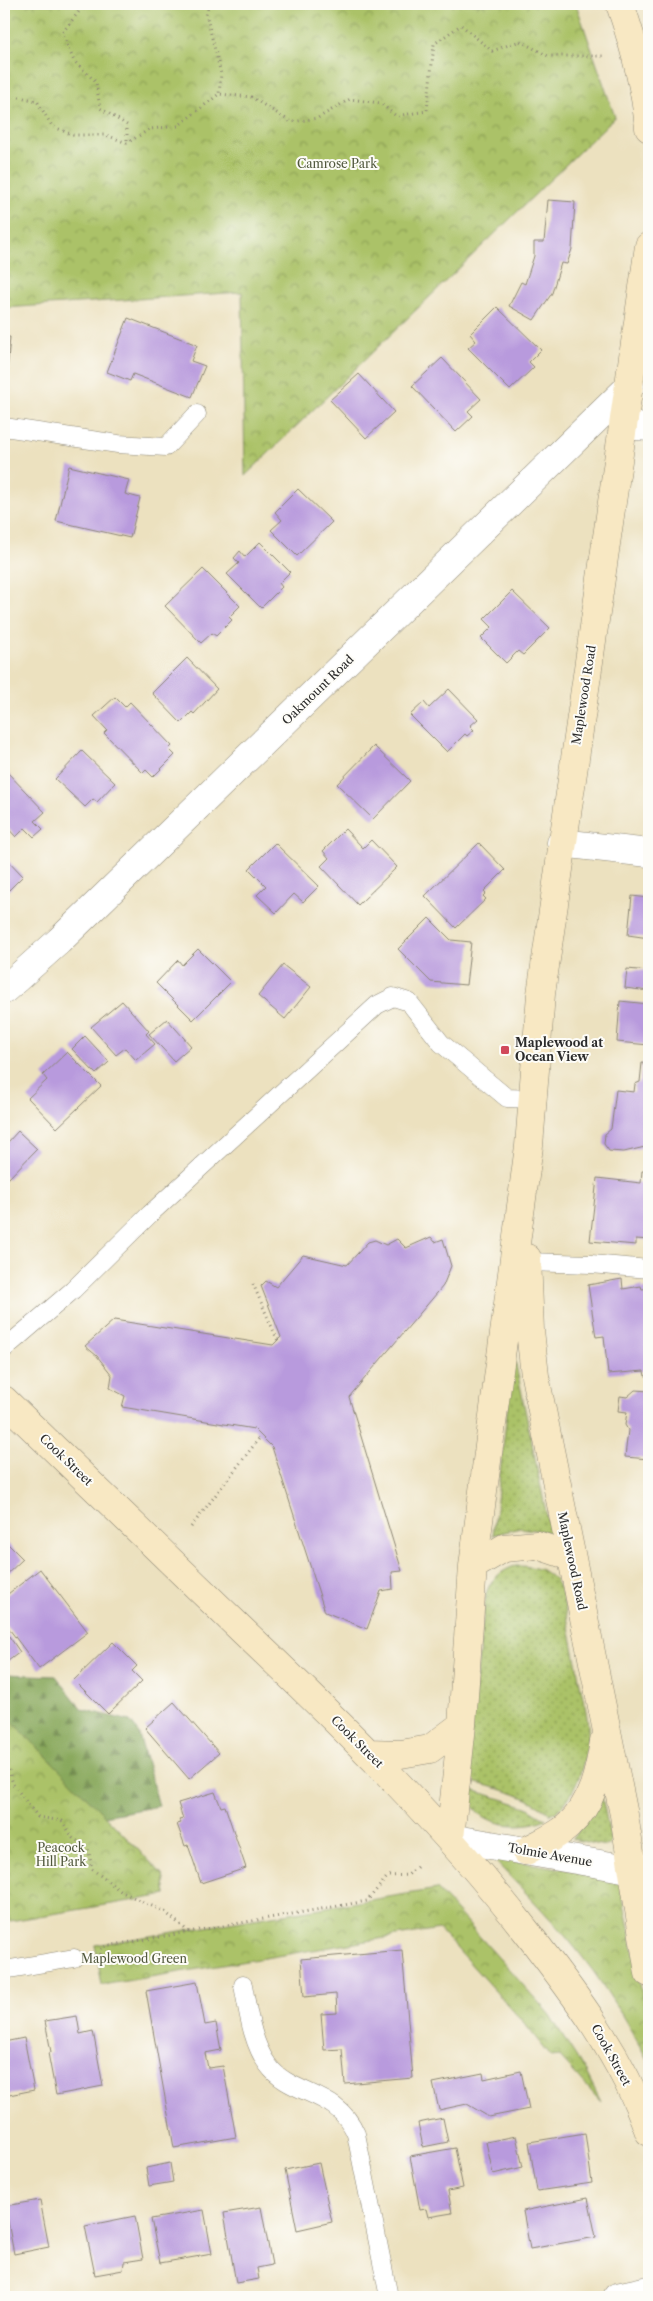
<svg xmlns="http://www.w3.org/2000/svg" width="653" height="2301" font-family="'Libre Caslon Text',serif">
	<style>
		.grass { fill: url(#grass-dots); stroke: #6b7649 }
		.forest { fill: url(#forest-firs); stroke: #5a6a44 }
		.park { fill: url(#park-crowns); stroke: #6b7649 }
		.building { fill: #b89add }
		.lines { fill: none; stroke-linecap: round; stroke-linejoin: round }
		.lane-casing { stroke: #8c8675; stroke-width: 19 }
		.street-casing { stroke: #8c8675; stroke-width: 29 }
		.secondary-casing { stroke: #8c8675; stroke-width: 29 }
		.path { stroke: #8c8675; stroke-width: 3; stroke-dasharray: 1 4; stroke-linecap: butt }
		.lane { stroke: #fff; stroke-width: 18 }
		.street { stroke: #fff; stroke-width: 28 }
		.secondary { stroke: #f8e8c3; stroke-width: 28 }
		.poi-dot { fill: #d1495b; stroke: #fdfcf7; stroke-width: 2 }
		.labels { text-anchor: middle; stroke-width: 4; stroke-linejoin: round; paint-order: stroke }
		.park-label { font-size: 12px; fill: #51583d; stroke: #fdfcf7 }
		.street-label { font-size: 12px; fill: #2b2b2b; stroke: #fdfcf7 }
		.poi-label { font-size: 12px; font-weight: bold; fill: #2b2b2b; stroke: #fdfcf7; text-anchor: start }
	</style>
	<defs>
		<pattern id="grass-dots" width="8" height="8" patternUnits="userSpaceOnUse" patternTransform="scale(1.25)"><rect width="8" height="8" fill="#abc267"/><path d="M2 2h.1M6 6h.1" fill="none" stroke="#8b9e55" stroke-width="1.8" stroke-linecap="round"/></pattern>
		<pattern id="forest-firs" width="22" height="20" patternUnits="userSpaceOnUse" patternTransform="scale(1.25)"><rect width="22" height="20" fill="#88a85c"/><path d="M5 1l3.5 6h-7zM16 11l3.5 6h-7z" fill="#6f894c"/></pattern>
		<pattern id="park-crowns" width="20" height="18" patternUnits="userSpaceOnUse" patternTransform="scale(1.25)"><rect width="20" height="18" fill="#abc267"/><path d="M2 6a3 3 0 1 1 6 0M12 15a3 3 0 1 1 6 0" fill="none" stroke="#8b9e55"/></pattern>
	</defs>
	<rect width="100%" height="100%" fill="#fdfcf7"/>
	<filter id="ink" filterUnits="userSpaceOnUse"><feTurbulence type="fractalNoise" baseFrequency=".02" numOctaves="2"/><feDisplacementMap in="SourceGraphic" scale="10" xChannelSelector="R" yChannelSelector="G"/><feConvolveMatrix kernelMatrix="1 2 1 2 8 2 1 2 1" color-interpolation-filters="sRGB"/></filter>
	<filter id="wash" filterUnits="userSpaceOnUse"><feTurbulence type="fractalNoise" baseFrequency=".0096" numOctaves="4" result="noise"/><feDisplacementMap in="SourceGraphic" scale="20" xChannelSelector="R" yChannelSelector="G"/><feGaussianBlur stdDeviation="1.12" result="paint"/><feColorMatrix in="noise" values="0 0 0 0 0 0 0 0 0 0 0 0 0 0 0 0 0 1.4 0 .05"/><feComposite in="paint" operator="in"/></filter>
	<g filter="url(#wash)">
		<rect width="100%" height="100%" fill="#ece1bf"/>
		<path class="grass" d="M513 1360H515L550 1532 520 1528 493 1535Z
			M515 1566C540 1566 556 1572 563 1598 569 1627 575 1655 580 1684 583 1699 588 1715 588 1730 587 1758 577 1800 551 1815 529 1794 494 1788 465 1780L486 1593C491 1579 502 1570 515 1566Z
			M466 1788 527 1807 546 1819C517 1832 470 1825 466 1788Z
			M602 1797 611 1840 610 1844 605 1846 572 1839Z"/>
		<path class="forest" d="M4 1674 56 1676 82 1709 130 1721 138 1731 159 1806 104 1816 163 1875 166 1895 4 1865Z"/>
		<path class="park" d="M4 4H576L615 117 245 476 242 292 4 308Z
			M4 1713 163 1875 166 1895 4 1922Z
			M491 1857 619 1878 649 2029V2063C632 2031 614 2001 593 1971 563 1930 527 1894 491 1857Z
			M437 1889 549 2014 586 2072 601 2102 559 2056 551 2057 524 2023 439 1929 102 1985 95 1945Z"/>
		<g id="blocks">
			<path class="building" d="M548 200 575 202 572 249 567 264 561 263 552 293 534 320 509 306 521 282 525 284 534 256V242H544Z
				M497 307 541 350 529 362 534 367 510 390 468 348 476 341 470 334Z
				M128 318 197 345 191 361 205 366 192 397 133 374 130 381 107 372Z
				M4 337H10L7 372H4Z
				M442 358 481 399 468 411 473 416 456 432 412 386Z
				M359 374 394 412 366 438 330 400Z
				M69 466 129 480 125 494 140 498 130 538 56 521Z
				M298 489 332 522 297 556 271 530 282 520 275 512Z
				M260 542 290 572 279 583 282 587 261 608 227 574 239 563 234 558 240 551 245 557Z
				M203 569 240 606 229 617 232 620 216 636 212 633 201 643 165 606Z
				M512 591 550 628 523 655 518 651 506 663 481 638 492 627 484 619Z
				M187 658 217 689 194 714 192 712 181 723 152 693Z
				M449 689 478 719 470 726 474 730 467 736 465 734 447 752 410 715 424 702 429 708Z
				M115 697 125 707 130 702 172 746 169 749 175 755 153 777 146 770 143 773 104 733 107 730 94 716Z
				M374 746 410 781 373 819 337 784Z
				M82 751 115 783 97 802 93 799 85 807 55 779Z
				M7 772 45 812 35 821 43 829 34 837 25 828 16 837 4 824V775Z
				M345 829 363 848 371 840 397 867 358 905 321 866 329 858 323 851Z
				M275 843 319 886 303 902 294 894 276 913 257 895 266 886 249 869Z
				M479 843 505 870 484 891 486 893 483 896 486 899 456 928 425 896Z
				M4 856 23 876 4 895Z
				M632 896 649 898V938L628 935Z
				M429 918 451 940 471 942 466 985 431 982 398 949Z
				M198 949 231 982 193 1020 156 983 178 960 182 965Z
				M283 965 311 987 285 1019 258 996Z
				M627 969 649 971V991L625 988Z
				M122 1001 149 1031 146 1034 155 1044 136 1060 125 1048 116 1055 91 1027Z
				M620 1001 649 1004V1045L617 1042Z
				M167 1019 191 1046 174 1061 149 1034Z
				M85 1036 109 1062 96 1074 72 1049Z
				M67 1052 101 1086 57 1128 28 1098 47 1080 43 1075Z
				M642 1063 649 1064V1146L624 1152 609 1151 604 1144 605 1134 611 1129 616 1090 634 1092 635 1084 640 1082Z
				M18 1131 37 1149 8 1179 4 1174V1138L8 1142Z
				M642 1171H649V1240L636 1239V1245L590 1241 597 1178 641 1183Z
				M431 1237 435 1242 443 1239 451 1266 443 1286 349 1397 402 1571 392 1572 393 1589 381 1591 367 1629 325 1612 272 1447 254 1429 122 1407 125 1396 110 1388 112 1375 97 1356 85 1346 114 1320 273 1345 281 1337 261 1286 266 1281 276 1287 303 1255 347 1265 368 1242 375 1240 386 1245 397 1239 406 1248Z
				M622 1279 623 1289 641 1286 642 1289 649 1288V1375L645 1376 644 1371 608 1374 604 1336 596 1337 588 1285Z
				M635 1390 649 1391V1459L625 1457 628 1430 625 1425 627 1412 618 1411 620 1396 627 1397Z
				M4 1540 23 1559 4 1577Z
				M40 1569 88 1632 39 1669 4 1622V1597Z
				M4 1629 20 1652 4 1664Z
				M113 1642 137 1666 132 1671 142 1681 108 1714 74 1680Z
				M174 1702 219 1753 189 1779 145 1728Z
				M215 1792 221 1807 225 1806 246 1868 201 1883 188 1845 185 1846 177 1824 181 1823 179 1820 183 1819 178 1803Z
				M402 1950 413 2078 345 2084 342 2049 324 2050 321 2014 337 2013 336 1994 304 1997 301 1959Z
				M197 1982 205 2025 216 2023 221 2050 205 2053 208 2068 223 2066 236 2137 174 2148 146 1991Z
				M77 2016 80 2034 93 2031 103 2086 56 2095 48 2053 51 2052 45 2021Z
				M24 2038 34 2090 4 2096V2042Z
				M521 2071 529 2109 489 2117 467 2104 439 2110 433 2083 483 2073 484 2079Z
				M443 2118 448 2142 423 2147 418 2123Z
				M585 2133 592 2183 537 2191 529 2142Z
				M516 2136 523 2167 493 2174 486 2142Z
				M455 2148 463 2188 448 2191 452 2213 428 2217 426 2209 420 2210 410 2156Z
				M170 2163 173 2182 149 2186 146 2168Z
				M319 2163 332 2222 297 2230 285 2170Z
				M588 2198 596 2237 530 2249 523 2211Z
				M40 2200 49 2247 14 2254 5 2206Z
				M261 2207 272 2265 257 2268 259 2279 236 2283 224 2213Z
				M204 2210 212 2254 160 2263 151 2219Z
				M135 2216 143 2259 124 2262 123 2270 95 2275 85 2226Z"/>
		</g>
	</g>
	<g filter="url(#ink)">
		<use href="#blocks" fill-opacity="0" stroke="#8c8675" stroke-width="1"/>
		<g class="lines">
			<defs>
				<path id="lane" d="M4 427 118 444 166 447 197 414
					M527 1262 591 1264 649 1269
					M4 1349 73 1290 150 1214 377 1005 393 997 409 1002 441 1043 507 1098 533 1099
					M4 1970 74 1958
					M243 1985C248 2011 252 2043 268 2065 291 2097 337 2089 356 2134L389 2297"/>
				<path id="street" d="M624 425 649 427
					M561 843 649 853
					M4 990 59 941 630 386
					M450 1838 634 1870 649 1867
					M617 2297 649 2290"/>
				<path id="secondary" d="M620 4C634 45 645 84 649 128
					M527 1258 530 1330 535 1376 624 1815 649 1973
					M4 1400C83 1477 163 1553 242 1630 342 1725 441 1822 526 1931 574 1993 623 2057 649 2132
					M473 1566 504 1548 537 1545 570 1556
					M368 1753 401 1754 430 1749 462 1725
					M450 1838 462 1725 473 1566 529 1146 541 994 649 246
					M526 1851C540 1843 558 1836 569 1825 593 1803 599 1772 604 1742"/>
			</defs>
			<use href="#lane" class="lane-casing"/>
			<use href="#street" class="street-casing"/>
			<use href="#secondary" class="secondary-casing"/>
			<path class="path" d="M85 4 62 33 74 61 96 82 100 108 127 125V143
				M209 4 206 14 221 74 219 94
				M4 96 20 97 37 101 52 126 73 135H106L127 143 150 129 178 126 219 94 251 97 291 122 318 118 350 99 380 103 396 116 427 111 434 44 461 25 492 51 520 41 548 56H606
				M253 1284 278 1341
				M191 1527 261 1436
				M4 1770H9L13 1784 38 1817 62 1821 73 1838 88 1848 92 1869 122 1892 165 1912 189 1932
				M99 1959 102 1947 367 1901 388 1876 408 1875 418 1866"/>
			<use href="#lane" class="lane"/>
			<use href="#street" class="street"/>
			<use href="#secondary" class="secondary"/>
		</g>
	</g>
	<rect class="poi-dot" x="500" y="1045" width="10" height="10" rx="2.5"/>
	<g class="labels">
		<g class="park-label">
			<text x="337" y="168">Camrose Park</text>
			<text x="61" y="1852">Peacock<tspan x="61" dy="14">Hill Park</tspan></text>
			<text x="134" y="1963">Maplewood Green</text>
		</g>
		<g class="street-label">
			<text transform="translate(318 690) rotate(-44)" y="4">Oakmount Road</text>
			<text transform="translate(584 695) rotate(-81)" y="4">Maplewood Road</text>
			<text transform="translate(66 1460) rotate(44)" y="4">Cook Street</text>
			<text transform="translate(572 1561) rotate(78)" y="4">Maplewood Road</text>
			<text transform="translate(357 1742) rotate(45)" y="4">Cook Street</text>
			<text transform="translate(550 1855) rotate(10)" y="4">Tolmie Avenue</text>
			<text transform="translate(611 2055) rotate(61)" y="4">Cook Street</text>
		</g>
		<g class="poi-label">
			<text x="515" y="1047">Maplewood at<tspan x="515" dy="14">Ocean View</tspan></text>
		</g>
	</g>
	<rect width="653" height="2301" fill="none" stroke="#fdfcf7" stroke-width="20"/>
</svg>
